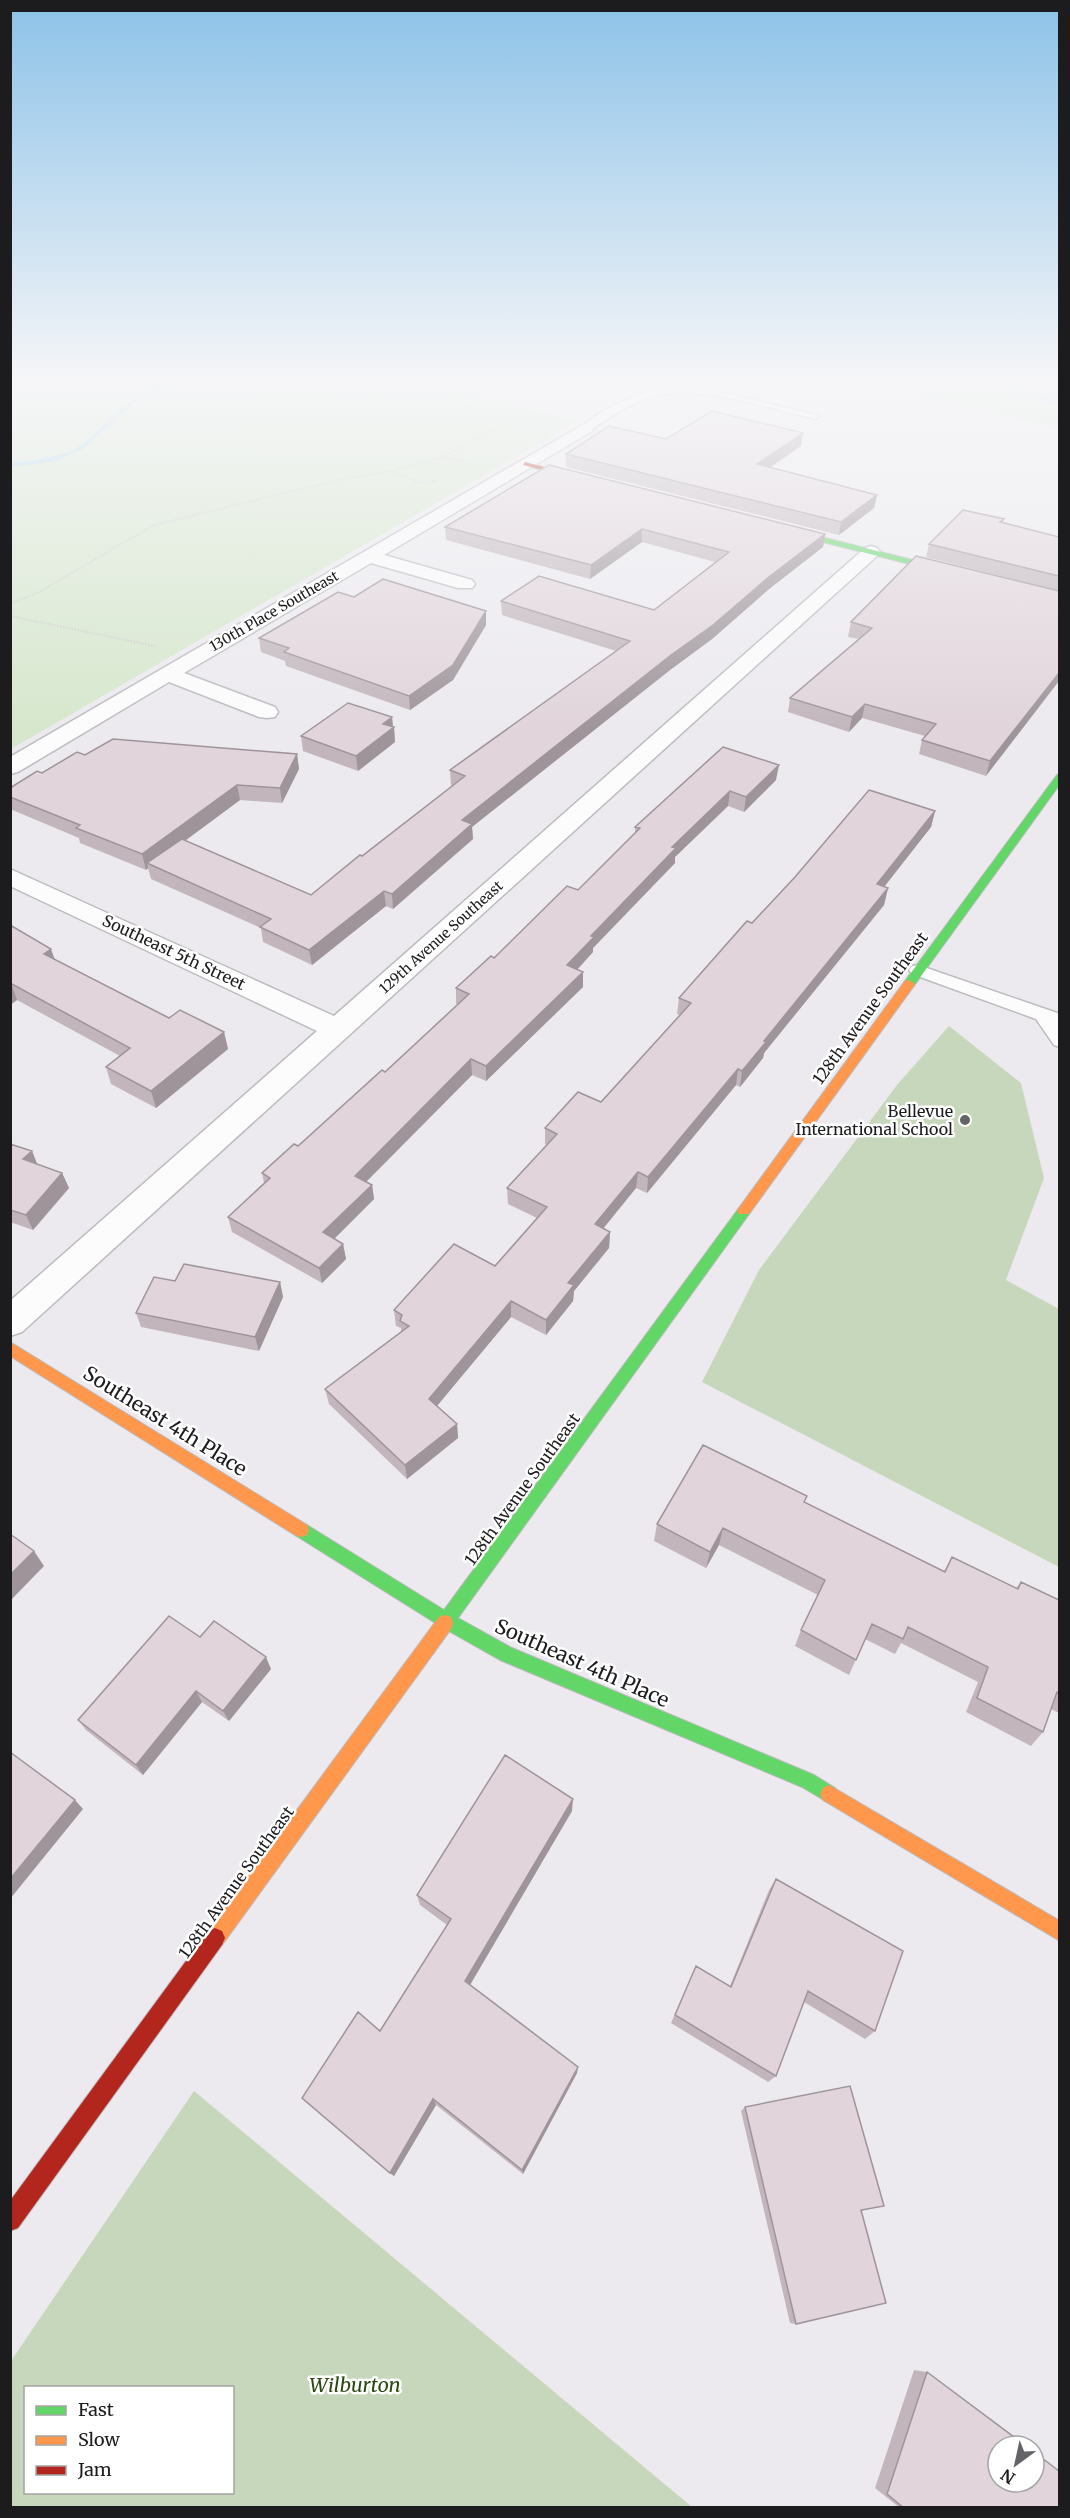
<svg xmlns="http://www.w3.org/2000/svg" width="1070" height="2518" font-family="Merriweather,serif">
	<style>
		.green { fill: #d6e7cc }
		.forest { fill: #c6d7bb; fill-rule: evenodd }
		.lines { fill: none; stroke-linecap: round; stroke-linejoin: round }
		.stream { fill: #a2d6e9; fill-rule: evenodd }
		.lane-casing { stroke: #bcbbbe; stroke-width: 3 }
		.street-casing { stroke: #bcbbbe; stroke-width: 3 }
		.fast-casing { stroke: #bcbbbe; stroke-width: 2 }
		.slow-casing { stroke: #bcbbbe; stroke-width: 2 }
		.jam-casing { stroke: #bcbbbe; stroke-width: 2 }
		.path { stroke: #ccc; stroke-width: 2; stroke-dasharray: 1.5 1.5; stroke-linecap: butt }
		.lane { fill: #fcfcfd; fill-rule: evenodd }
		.street { fill: #fcfcfd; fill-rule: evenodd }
		.fast { fill: #63d668; fill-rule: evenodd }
		.slow { fill: #ff974d; fill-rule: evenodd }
		.jam { fill: #b3261e; fill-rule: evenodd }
		.wall { fill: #c2b6bc }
		.shaded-wall { fill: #9e9499 }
		.building { fill: #e1d4db; stroke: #9e9499; stroke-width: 1.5 }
		.poi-dot { fill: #656367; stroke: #fff; stroke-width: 2 }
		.labels { text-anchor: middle; stroke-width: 5; stroke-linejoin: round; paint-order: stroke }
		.far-street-label { font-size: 14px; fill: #1c1b1e; stroke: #fff }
		.street-label { font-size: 16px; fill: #1c1b1e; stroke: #fff }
		.poi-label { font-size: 16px; fill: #1c1b1e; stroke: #fff; text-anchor: end }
		.near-street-label { font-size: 20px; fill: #1c1b1e; stroke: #fff }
		.near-park-label { font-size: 20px; font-style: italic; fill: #2a4810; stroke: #fff }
	</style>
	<rect width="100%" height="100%" fill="#eceaef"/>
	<path class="green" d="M11 380H415L412 381 578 421 11 749Z
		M854 380H1059V428Z"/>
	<path class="forest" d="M949 1026 1021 1083 1044 1178 1006 1280 1059 1309V1567L702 1382 759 1270 897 1085Z
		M194 2091 692 2507H11V2361ZM26 2388H232V2492H26Z"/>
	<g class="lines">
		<path class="stream" d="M177 380H191L174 385 138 399 85 448 56 461 10 467V463C34 460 62 459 82 444 116 419 130 389 177 380Z
			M973 380H983L1060 402V406Z"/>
		<defs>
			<path id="lane" d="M674 387 711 390 820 416 815 419C771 409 704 386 660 395 634 400 611 417 590 430L581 428C603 406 643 391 674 387Z
				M918 965 1060 1014V1047L1054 1045 1036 1019 912 974 909 970 912 966Z"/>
			<path id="street" d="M586 423 592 425 594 428 592 431 384 555 472 580 475 584 472 588H458L371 563 184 673 275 707 278 712 275 717 267 718 259 717 169 682 18 772 10 774V757Z
				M871 546 877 548 880 552 877 556 22 1332 10 1336V1301L317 1031 10 886V869L334 1016 865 548Z"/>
			<path id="fast" d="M782 527 956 571 957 573 953 575 779 531 778 529Z
				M1060 774V784L913 987H905V981L1057 775Z
				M744 1206 749 1208 751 1211 749 1214 458 1618 512 1648 814 1775 835 1788 838 1794 835 1800 829 1803 802 1787 500 1660 447 1630 439 1629 437 1624 295 1535 293 1530 295 1525 301 1523 307 1525 444 1610 739 1208Z"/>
			<path id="slow" d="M909 980 915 984 913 987 749 1214H739L737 1211 739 1208 905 981Z
				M10 1342 307 1525 309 1530 307 1535 301 1537 295 1535 10 1356Z
				M445 1615 451 1617 453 1623 451 1629 222 1945 215 1948 208 1945 205 1938 208 1931 439 1617Z
				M829 1785 1060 1921V1941L823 1800 820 1794 823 1788Z"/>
			<path id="jam" d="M525 462 589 479 590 480 587 482 523 465Z
				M215 1928 222 1931 225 1938 222 1945 18 2228 10 2231V2201L208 1931Z"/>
		</defs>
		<use href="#lane" class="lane-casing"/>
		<use href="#street" class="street-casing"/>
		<use href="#fast" class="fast-casing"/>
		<use href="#slow" class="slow-casing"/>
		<use href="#jam" class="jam-casing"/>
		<path class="path" d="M10 385 35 380
			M442 457 469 463
			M392 472 418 482 437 481
			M10 604 41 591 154 525 342 479 392 471 442 457 506 424C475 405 440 399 404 397 372 395 341 399 314 380
			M10 616 155 646"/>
		<use href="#lane" class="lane"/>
		<use href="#street" class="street"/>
		<use href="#fast" class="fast"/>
		<use href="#slow" class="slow"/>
		<use href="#jam" class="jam"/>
	</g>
	<path class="wall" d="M666 439 801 446 770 468 877 495 874 508 839 535 566 467V454Z
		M549 465 825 534 823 547 769 589 712 639 670 670 472 827 473 839 393 909 386 906 312 965 263 942 261 928 151 879 148 868 146 870 80 843 79 838 10 809V788L85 755 297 754 299 769 282 803 240 800 185 841 311 895 452 786 451 785 450 770 616 651 502 615 501 601 654 610 715 562 642 542 590 579 446 540 445 527Z
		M1004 519 1003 523 1059 537V591L926 557 929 544Z
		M1059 591 986 776 919 754 922 740 925 736 862 718 849 732 788 712 790 698 859 639 848 637 851 622Z
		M354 597 486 625 453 680 410 710 286 666 285 661 261 652 259 638Z
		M392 717 393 727H394L395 742 358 771 303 751 301 736Z
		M723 747 776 780 744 812 728 806 675 857V863L593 948V952L577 969 583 972V987L486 1081 472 1075 366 1182 372 1185 374 1199 334 1239 343 1244 346 1259 322 1283 232 1232 228 1217 264 1183 262 1173 298 1146 385 1072 459 1004H456V988L494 958 578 890 635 833V827Z
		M935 811 931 827 884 887 888 888 884 905 764 1053 763 1058 740 1087 736 1085 647 1193 636 1188 603 1228 610 1232 609 1248 574 1291 573 1301 546 1335 511 1317 437 1406 457 1424 458 1438 407 1479 329 1404 325 1389 401 1332V1328L396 1326 394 1310 495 1266 537 1218 508 1204 507 1188 547 1145 545 1144V1128L601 1102 680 1015 677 1014 679 998 752 923Z
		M10 925 55 959 169 1018 224 1032 228 1049 156 1108 111 1084 106 1067 120 1056 17 1000 10 1005Z
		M10 1144 32 1151 37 1164 62 1173 69 1188 33 1230 10 1222Z
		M175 1281 280 1282 283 1297 259 1351 141 1327 136 1313Z
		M805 1503 944 1571 952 1557 1016 1588 1021 1582 1059 1600V1713L1051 1709 1043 1732 1031 1746 966 1712 978 1682 901 1643 895 1654 865 1639 849 1675 795 1646 801 1630 818 1595 719 1545 706 1568 654 1541 657 1524Z
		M200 1637 271 1669 229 1721 202 1702 143 1775 86 1730 78 1720Z
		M572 1811 470 1985 577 2073 523 2174 436 2105 394 2176 302 2098 380 2031 447 1925 420 1905 417 1895Z
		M776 1879 875 2031 865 2039 804 2002 776 2076 768 2082 671 2023 696 1966 730 1986 769 1890Z
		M745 2107 884 2206 861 2211 796 2324 790 2323 741 2111Z
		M914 2370 927 2372 1059 2508H900L875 2488Z"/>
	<path class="shaded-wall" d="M803 433 801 446 755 477 757 464Z
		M877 495 874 508 839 535 841 522Z
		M642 529V542L590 579 591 565Z
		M825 534 823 547 769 589 712 639 670 670 472 827 473 839 393 909 392 894 462 820 770 576Z
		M486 611V625L453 680 410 710 409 696Z
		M1059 673V681L986 776 990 761Z
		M865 704 862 718 849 732 852 717Z
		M392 717 393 728 394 727 395 742 358 771 356 756 383 724Z
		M297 754 299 769 282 803 280 788Z
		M779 765 776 780 744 812 746 797Z
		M237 785 240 800 152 865 147 863 148 868 146 870 142 854Z
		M730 791 728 806 675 857V863L593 948V952L567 981V965L591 936 672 847Z
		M935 811 931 827 873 901 877 884Z
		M888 888 884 905 764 1053 763 1058 740 1087 742 1071 764 1041Z
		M384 891 386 906 312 965 309 950Z
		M51 949 57 966 44 954Z
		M583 972V987L486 1081V1066Z
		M11 983 17 1000 10 1005Z
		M224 1032 228 1049 156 1108 151 1091Z
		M471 1059 472 1075 357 1191 355 1176Z
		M738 1069 736 1085 647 1193 648 1177Z
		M32 1151 38 1166 23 1159Z
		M638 1172 636 1188 594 1240 595 1224Z
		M62 1173 69 1188 33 1230 26 1215Z
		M372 1185 374 1199 326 1247 323 1232Z
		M610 1232 609 1248 574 1291 573 1301 546 1335V1320L568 1283Z
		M343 1244 346 1259 322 1283 319 1268Z
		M280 1282 283 1297 259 1351 255 1337Z
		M511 1301V1317L431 1413 429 1399Z
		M457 1424 458 1438 407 1479 405 1465Z
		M723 1528 719 1545 706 1568 710 1552Z
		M34 1551 44 1566 10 1601V1575Z
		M266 1657 271 1669 229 1721 223 1711Z
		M196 1691 202 1702 143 1775 136 1765Z
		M573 1799 572 1811 467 1990 465 1981Z
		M75 1800 83 1809 10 1899V1879Z
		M578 2067 577 2073 523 2174 522 2170Z
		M433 2099 436 2105 394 2176 390 2173Z"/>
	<path class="building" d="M712 411 803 433 757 464 877 495 841 522 566 454 609 426 666 439Z
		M549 465 825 534 770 576 713 625 671 655 462 820 472 824 392 894 384 891 309 950 260 927 271 919 147 863 182 839 311 895 360 855 362 856 465 776 450 770 630 641 501 601 539 576 654 610 729 552 642 529 591 565 445 527Z
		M963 510 1004 519 1000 522 1059 537V576L929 544Z
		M916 556 1059 591V673L990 761 922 740 936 724 865 704 852 717 790 698 872 628 851 622Z
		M383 579 486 611 453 665 409 696 284 652 289 648 259 638 338 592 354 597Z
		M348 703 392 717 383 724 394 727 356 756 301 736Z
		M113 739 297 754 280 788 237 785 142 854 76 828 80 825 10 797V788L37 771 42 773 77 752 85 755Z
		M723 747 779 765 746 797 730 791 672 847 676 848 591 936 594 937 567 965 583 972 486 1066 471 1059 355 1176 372 1185 323 1232 343 1244 319 1268 228 1217 270 1178 262 1173 294 1144 298 1146 382 1070 385 1072 469 994 456 988 491 956 494 958 567 886 578 890 640 828 635 827Z
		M869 790 935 811 877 884 888 888 764 1041 766 1042 742 1071 738 1069 648 1177 638 1172 595 1224 610 1232 568 1283 574 1285 546 1320 511 1301 429 1399 457 1424 405 1465 325 1389 409 1326 400 1321 402 1315 394 1310 454 1244 495 1266 547 1207 507 1188 557 1134 545 1128 578 1092 601 1102 691 1003 679 998 747 921 752 923 795 877Z
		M10 925 51 949 44 954 169 1018 180 1010 224 1032 151 1091 106 1067 130 1048 10 983Z
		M10 1144 32 1151 23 1159 62 1173 26 1215 10 1210Z
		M184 1264 280 1282 255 1337 136 1313 154 1277 175 1281Z
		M703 1445 807 1496 804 1502 945 1572 952 1557 1018 1589 1021 1582 1059 1600V1693L1057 1692 1043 1732 977 1698 988 1667 908 1627 903 1639 872 1624 856 1660 801 1630 825 1580 723 1528 710 1552 657 1524Z
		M10 1534 34 1551 10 1575Z
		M169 1616 200 1637 214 1621 266 1657 223 1711 196 1691 136 1765 78 1720Z
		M10 1752 75 1800 10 1879Z
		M505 1755 573 1799 465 1981 578 2067 522 2170 433 2099 390 2173 302 2098 358 2012 380 2031 451 1919 417 1895Z
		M776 1879 903 1951 875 2031 808 1991 776 2076 675 2015 696 1966 731 1987Z
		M850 2086 884 2206 861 2210 886 2303 796 2324 745 2107Z
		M927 2372 1026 2446H998V2482H1034V2452L1059 2471V2508H904L887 2494Z"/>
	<linearGradient id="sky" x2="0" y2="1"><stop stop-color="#8cc2e8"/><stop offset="0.52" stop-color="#f6f6f8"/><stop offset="1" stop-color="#f6f6f8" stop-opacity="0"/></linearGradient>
	<rect width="1070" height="733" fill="url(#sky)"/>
	<circle class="poi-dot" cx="965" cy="1120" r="6"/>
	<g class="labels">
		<g class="far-street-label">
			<text transform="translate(274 611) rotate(-30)" y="5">130th Place Southeast</text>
			<text transform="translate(441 937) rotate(-42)" y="5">129th Avenue Southeast</text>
		</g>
		<g class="street-label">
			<text transform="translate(174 952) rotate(25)" y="6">Southeast 5th Street</text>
			<text transform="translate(870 1008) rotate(-54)" y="6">128th Avenue Southeast</text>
			<text transform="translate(522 1489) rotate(-54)" y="6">128th Avenue Southeast</text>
			<text transform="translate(236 1882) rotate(-54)" y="6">128th Avenue Southeast</text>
		</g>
		<g class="poi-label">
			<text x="953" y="1117">Bellevue<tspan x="953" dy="18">International School</tspan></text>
		</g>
		<g class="near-street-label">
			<text transform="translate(165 1421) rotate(32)" y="7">Southeast 4th Place</text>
			<text transform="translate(582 1663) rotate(24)" y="7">Southeast 4th Place</text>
		</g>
		<g class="near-park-label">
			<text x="355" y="2392">Wilburton</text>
		</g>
	</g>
	<rect width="1070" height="2518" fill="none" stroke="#1c1b1e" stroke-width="24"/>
	<rect x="24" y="2386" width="210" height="108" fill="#ffffff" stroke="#a4a4a5" stroke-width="1.5"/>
	<rect x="36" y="2406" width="30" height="9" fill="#63d668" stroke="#a4a4a5" stroke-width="1.5"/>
	<text x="78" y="2416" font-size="18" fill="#1c1b1e">Fast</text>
	<rect x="36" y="2436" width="30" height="9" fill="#ff974d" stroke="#a4a4a5" stroke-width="1.5"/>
	<text x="78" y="2446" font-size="18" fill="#1c1b1e">Slow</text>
	<rect x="36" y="2466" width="30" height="9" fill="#b3261e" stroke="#a4a4a5" stroke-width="1.5"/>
	<text x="78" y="2476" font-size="18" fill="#1c1b1e">Jam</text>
	<g transform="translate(1016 2464) rotate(213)"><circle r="28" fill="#ffffff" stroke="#a4a4a5" stroke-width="1.5"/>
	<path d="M0-4.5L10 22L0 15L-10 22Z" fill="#656367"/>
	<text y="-9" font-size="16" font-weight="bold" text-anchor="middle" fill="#1c1b1e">N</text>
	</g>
</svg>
